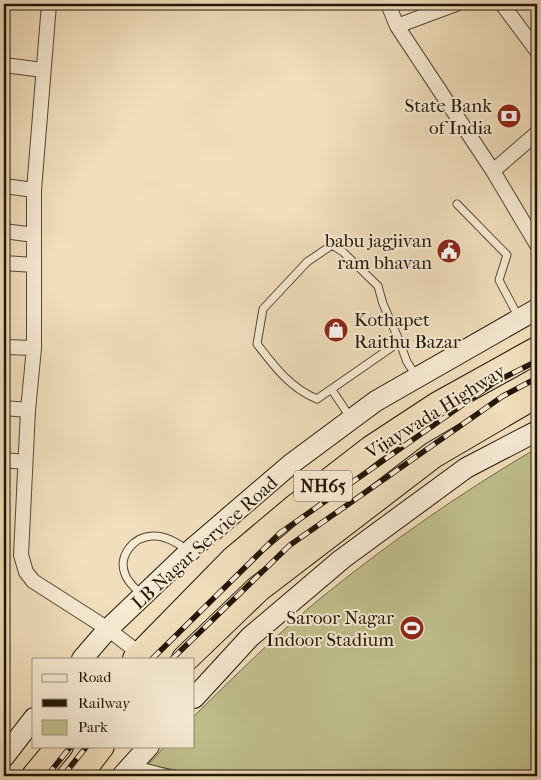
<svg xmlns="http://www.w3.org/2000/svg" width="541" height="780" font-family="'IM FELL French Canon',serif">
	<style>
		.green { fill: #c0c08c; stroke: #706b4a }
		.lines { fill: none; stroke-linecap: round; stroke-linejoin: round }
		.lane-casing { stroke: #554834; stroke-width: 9 }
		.street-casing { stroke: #554834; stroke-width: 16 }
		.secondary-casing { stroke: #211607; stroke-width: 22 }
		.highway-casing { stroke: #211607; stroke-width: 28 }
		.lane { stroke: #f6ead3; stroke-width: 7 }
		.street { stroke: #f6ead3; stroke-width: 14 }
		.secondary { stroke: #f6ead3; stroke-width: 20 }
		.highway { stroke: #f1debc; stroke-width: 26 }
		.rail-casing { stroke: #211607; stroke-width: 5.5 }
		.rail { stroke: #f6ead3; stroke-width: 4; stroke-dasharray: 11; stroke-linecap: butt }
		.labels { text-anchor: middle; stroke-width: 4; stroke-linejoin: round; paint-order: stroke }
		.shield { fill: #f6ead3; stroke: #615644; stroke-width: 1 }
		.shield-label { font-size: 18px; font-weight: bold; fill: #211607 }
		.poi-label { font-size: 19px; fill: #211607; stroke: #f6ead3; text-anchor: end }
		.street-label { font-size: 19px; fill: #211607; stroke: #f6ead3 }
	</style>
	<rect width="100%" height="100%" fill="#f1debc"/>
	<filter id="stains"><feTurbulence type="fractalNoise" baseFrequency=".004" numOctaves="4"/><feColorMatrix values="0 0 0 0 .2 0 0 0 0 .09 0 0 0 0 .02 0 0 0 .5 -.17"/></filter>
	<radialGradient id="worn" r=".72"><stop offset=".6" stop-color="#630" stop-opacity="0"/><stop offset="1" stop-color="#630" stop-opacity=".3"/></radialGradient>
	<path class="green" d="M537 448V776H210L148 765 165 746H194V716C235 676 277 634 322 597 390 542 462 492 537 448Z"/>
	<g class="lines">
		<defs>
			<path id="lane" d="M457 204 507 255 499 280 519 318
				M399 340 383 304 378 286 343 252 332 245 307 262 263 309 257 344C274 366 290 388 317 399L392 347 399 340 407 362 417 377
				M332 390 350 417
				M142 595C136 589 128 583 125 574 118 556 133 537 152 536 165 535 177 543 188 550"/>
			<path id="street" d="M49 4 34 190V348L28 410 21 555 26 572 33 581 108 629 140 654
				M388 4 397 26 493 171 537 245
				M502 4 537 51
				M397 26 456 4
				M4 65 43 70
				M493 171 537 133
				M4 186 34 190
				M4 231 34 235
				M4 263 34 265
				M4 347 34 348
				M4 408 28 410
				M4 460 25 462
				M130 767 165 776"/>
			<path id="secondary" d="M82 659 108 629 193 548 291 464 376 401 537 309
				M194 698 250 637 342 559 466 468 537 431
				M4 757 34 718
				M122 776 149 746"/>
			<path id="highway" d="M136 659 233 560 296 507 371 449 438 405 537 350
				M185 659 258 589 433 455 537 394
				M35 776 60 746
				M78 776 101 746"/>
		</defs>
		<use href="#lane" class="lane-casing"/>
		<use href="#street" class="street-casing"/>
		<use href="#secondary" class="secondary-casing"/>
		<use href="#highway" class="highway-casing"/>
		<use href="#lane" class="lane"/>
		<use href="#street" class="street"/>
		<use href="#secondary" class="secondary"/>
		<use href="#highway" class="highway"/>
		<defs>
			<path id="rail" d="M152 659 280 533 495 382 537 361
				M172 659 290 545 503 396 537 378
				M47 776 71 746
				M63 776 87 746"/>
		</defs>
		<use href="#rail" class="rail-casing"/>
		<use href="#rail" class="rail"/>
	</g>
	<defs>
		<symbol id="bank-disc" viewBox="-11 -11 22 22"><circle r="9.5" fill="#8f2418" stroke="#f6ead3"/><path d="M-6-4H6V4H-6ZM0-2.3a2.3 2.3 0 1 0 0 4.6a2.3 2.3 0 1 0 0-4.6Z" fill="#fff"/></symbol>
		<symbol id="civic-disc" viewBox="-11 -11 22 22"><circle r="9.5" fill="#8f2418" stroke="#f6ead3"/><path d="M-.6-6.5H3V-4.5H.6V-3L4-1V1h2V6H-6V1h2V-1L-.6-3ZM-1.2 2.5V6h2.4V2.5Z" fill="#fff"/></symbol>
		<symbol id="shop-disc" viewBox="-11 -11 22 22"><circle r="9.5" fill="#8f2418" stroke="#f6ead3"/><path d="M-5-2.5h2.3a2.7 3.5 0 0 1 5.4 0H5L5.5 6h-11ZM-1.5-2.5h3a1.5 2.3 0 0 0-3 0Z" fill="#fff"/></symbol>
		<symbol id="stadium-disc" viewBox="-11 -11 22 22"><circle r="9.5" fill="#8f2418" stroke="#f6ead3"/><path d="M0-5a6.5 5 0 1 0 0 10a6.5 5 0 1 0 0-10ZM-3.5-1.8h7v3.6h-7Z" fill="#fff"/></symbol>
	</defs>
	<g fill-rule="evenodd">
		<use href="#bank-disc" x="495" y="102" width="28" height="28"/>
		<use href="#civic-disc" x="435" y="237" width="28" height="28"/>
		<use href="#shop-disc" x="322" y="316" width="28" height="28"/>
		<use href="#stadium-disc" x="398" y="614" width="28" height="28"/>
	</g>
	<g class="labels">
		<rect class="shield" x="294" y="470.5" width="58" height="31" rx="4"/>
		<g class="shield-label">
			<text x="323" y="492">NH65</text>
		</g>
		<g class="poi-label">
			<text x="492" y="112">State Bank<tspan x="492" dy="22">of India</tspan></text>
			<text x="432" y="247">babu jagjivan<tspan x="432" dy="22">ram bhavan</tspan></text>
			<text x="354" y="326" text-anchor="start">Kothapet<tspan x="354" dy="22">Raithu Bazar</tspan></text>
			<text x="394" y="624">Saroor Nagar<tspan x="394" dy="22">Indoor Stadium</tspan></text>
		</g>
		<g class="street-label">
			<text transform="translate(435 411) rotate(-32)" y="7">Vijaywada Highway</text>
			<text transform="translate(204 542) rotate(-42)" y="7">LB Nagar Service Road</text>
		</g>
	</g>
	<rect width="541" height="780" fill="none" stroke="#f1debc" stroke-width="20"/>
	<rect x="5" y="5" width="531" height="770" fill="none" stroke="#211607" stroke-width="2.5"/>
	<rect x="10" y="10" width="521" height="760" fill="none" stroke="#211607"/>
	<rect x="32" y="658" width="162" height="90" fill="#f6ead3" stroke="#a19581"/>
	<rect x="42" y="674" width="25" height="8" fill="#f6ead3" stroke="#a19581"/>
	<text x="78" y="682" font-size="15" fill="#211607">Road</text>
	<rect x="42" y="699" width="25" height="8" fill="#211607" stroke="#a19581"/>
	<text x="78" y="708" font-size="15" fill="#211607">Railway</text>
	<rect x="42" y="720" width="25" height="15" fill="#c0c08c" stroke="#a19581"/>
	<text x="78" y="732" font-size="15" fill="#211607">Park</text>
	<rect width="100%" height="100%" filter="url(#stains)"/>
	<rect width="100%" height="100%" fill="url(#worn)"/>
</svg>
